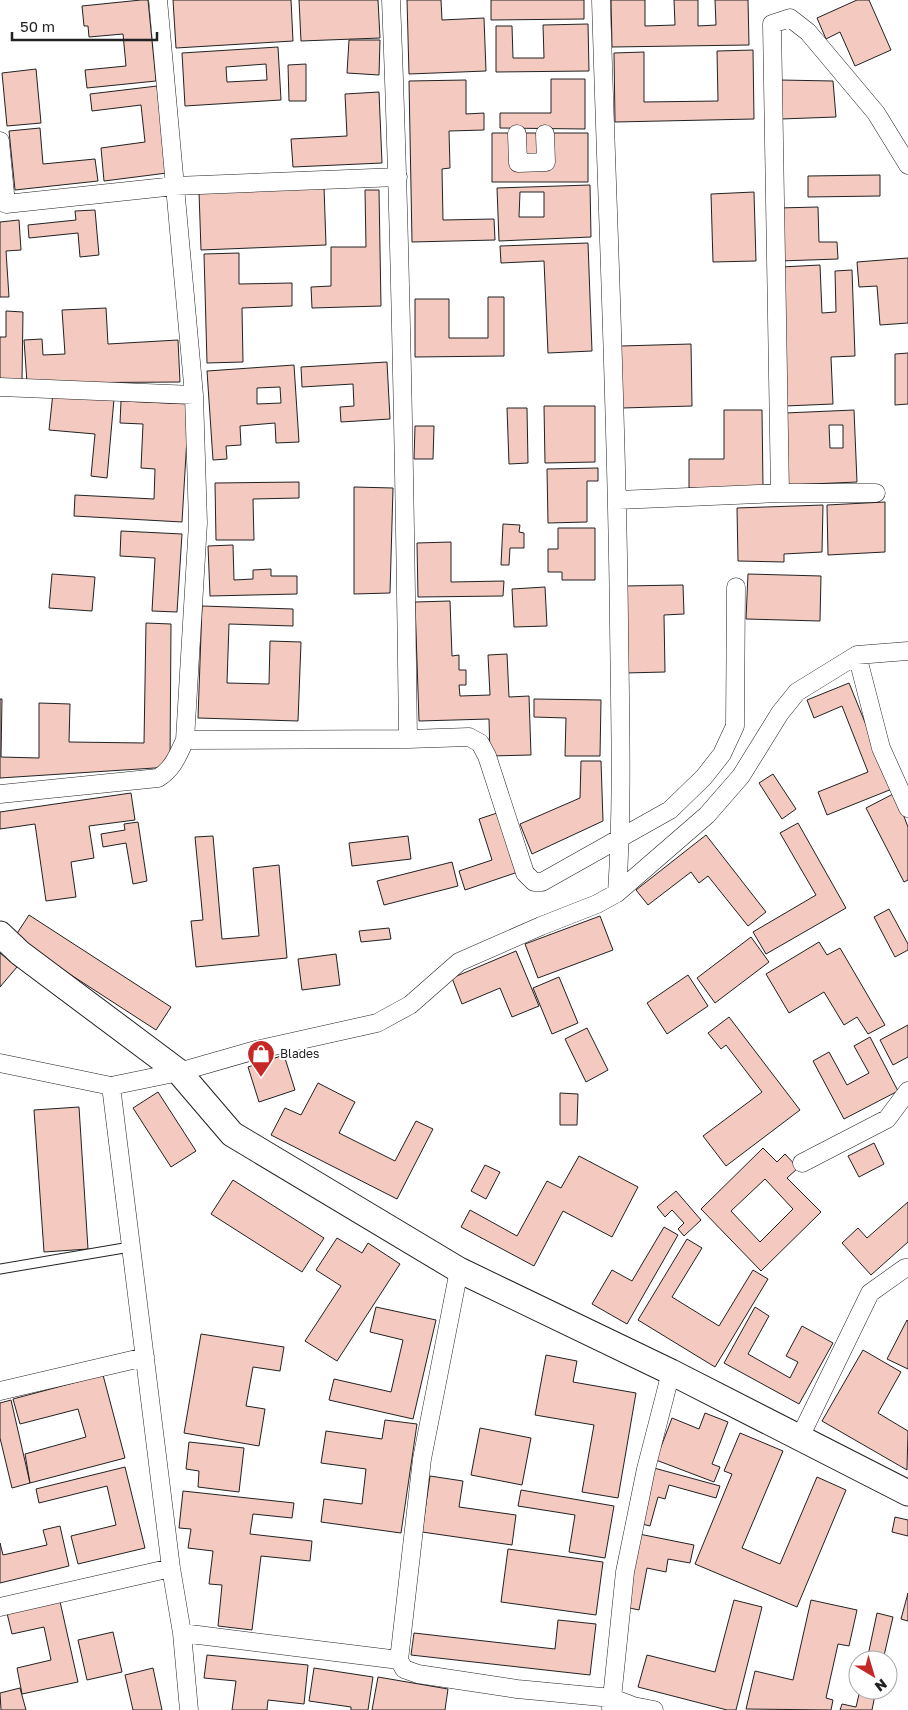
<svg xmlns="http://www.w3.org/2000/svg" width="908" height="1710" font-family="'Golos Text',sans-serif">
	<style>
		.building { fill: #f3c9c0; stroke: #222; fill-rule: evenodd }
		.lines { fill: none; stroke-linecap: round; stroke-linejoin: round }
		.lane-casing { stroke: #222; stroke-width: 11 }
		.street-casing { stroke: #222; stroke-width: 19 }
		.secondary-casing { stroke: #222; stroke-width: 27 }
		.lane { stroke: #fff; stroke-width: 9 }
		.street { stroke: #fff; stroke-width: 18 }
		.secondary { stroke: #fff; stroke-width: 25 }
		.labels { text-anchor: middle; stroke-width: 4; stroke-linejoin: round; paint-order: stroke }
		.poi-label { font-size: 12px; fill: #222; stroke: #fff; text-anchor: start }
	</style>
	<rect width="100%" height="100%" fill="#fff"/>
	<path class="building" d="M141 0H148L156 81 87 88 85 70 126 66 123 34 89 37 88 26H84L82 6Z
		M173 0H291L293 41 176 48Z
		M299 0H378L380 38 301 41Z
		M407 0H441L442 20 484 18 486 71 409 74Z
		M491 0H584V19L491 20Z
		M611 0H645V26L675 25 674 0H698V26L716 25 715 0H748L749 45 612 47Z
		M857 0H869L891 50 855 66 840 32 826 39 817 18Z
		M588 24 589 71 496 72V26H512L513 58H544L543 25Z
		M349 40H380L379 75 347 73Z
		M278 47 281 100 185 106 182 53ZM266 64 267 80 227 82 226 67Z
		M753 50 754 119 615 122 614 53 644 52V102L718 101 717 51Z
		M306 64V101H289L288 65Z
		M36 69 41 123 7 126 2 73Z
		M551 79H585V129L500 128V113H551Z
		M466 80V114L484 113V130L449 131 450 168 442 169 443 220 494 219 495 240 412 242 409 81Z
		M780 80 833 81 836 117 781 119Z
		M157 86 167 173 104 181 101 148 145 142 141 105 92 111 90 94Z
		M379 92 382 163 293 167 291 139 347 136 345 94Z
		M40 128 43 164 95 159 98 181 15 190 9 131Z
		M492 133H588V182H492Z
		M880 175V196L808 197V176Z
		M590 185 591 237 499 241 497 188ZM520 192H544V217H519Z
		M324 187 326 245 201 250 199 192Z
		M365 190H379L381 306 312 308 311 287 331 286V247H366Z
		M754 192 756 261 713 262 711 194Z
		M818 207 819 242H837L838 259 780 261 778 208Z
		M95 210 99 255 80 257 78 233 29 238 28 225 76 220 75 211Z
		M19 220 21 250 6 251 9 297H0V222Z
		M588 243 592 351 548 353 544 261 501 263 500 246Z
		M239 253V284L292 283V306L242 308 243 362 207 363 204 254Z
		M908 258V323L880 325 877 286 859 287 857 262Z
		M820 265 822 313 836 312 835 271 852 270 855 356 831 357 833 404 785 406 781 267Z
		M488 297H504V356L415 357V299H449V338H488Z
		M106 308 108 344 178 340 180 382 27 383 24 340 42 339 43 355 65 354 62 310Z
		M6 311 23 312 22 381H0V337H6Z
		M691 344 692 406 622 408 621 346Z
		M908 353V404L895 405V354Z
		M387 362 390 419 341 422 340 407 354 406 353 384 302 387 301 367Z
		M294 365 299 442 276 443 275 423 240 426 241 445 226 446 227 459 213 460 207 371ZM280 387 281 403 257 404V388Z
		M53 393 114 399 107 478 91 476 95 434 49 430Z
		M121 401 189 404 182 522 74 516 75 495 154 499 155 469 141 468 143 424 120 423Z
		M544 406H595V462L545 463Z
		M507 408H527L528 463 509 464Z
		M724 410H762L763 487 689 488V459H724Z
		M854 410 857 482 788 485 785 413ZM829 425H843V448H830Z
		M415 426H434L433 459H414Z
		M598 468V481H587V522L548 523 547 469Z
		M299 482V498L253 499 254 540H216L215 483Z
		M354 487 393 488 390 593 354 594Z
		M885 502V552L828 555 827 505Z
		M823 505 822 552 784 554V562L738 561 737 508Z
		M503 524 520 525 519 532 524 533V548H510L509 565H501Z
		M558 528H595V580H562V572H548V549H558Z
		M121 531 182 534 177 612 152 611 155 558 120 556Z
		M451 542V582L504 581 503 596 418 597 417 543Z
		M233 545 234 580 253 579V570L271 569V576H297V594L210 596 208 546Z
		M52 574 95 577 92 611 49 608Z
		M748 574 821 576 820 621 746 619Z
		M683 585 684 614 664 615 665 672 625 673 624 586Z
		M545 587 547 626 514 627 512 589Z
		M450 601 452 656 459 655V670H466V685H459L460 696 490 695 488 655 507 654 509 697 529 696 531 755 490 756 489 719 419 721 415 602Z
		M202 606 293 609V626L229 624 227 683 269 684 270 641 301 642 298 721 198 718Z
		M146 623 171 624 170 767 0 778V699H2L1 757 39 758V703L70 704 69 742 144 743Z
		M849 683 892 789 827 815 818 792 868 772 842 706 814 718 807 700Z
		M534 699 601 700 600 756H565L566 718 534 717Z
		M581 761H601L603 821 532 854 520 824 580 798Z
		M773 774 796 809 782 819 759 783Z
		M131 793 135 820 89 826 94 858 71 862 76 897 46 901 35 824 0 829V812Z
		M895 793 908 827V880L904 882 866 808Z
		M497 813 518 872 465 890 459 871 492 860 479 819Z
		M138 822 147 881 133 884 126 843 103 847 101 834 125 830 124 824Z
		M798 823 846 908 766 954 753 932 816 895 780 833Z
		M706 835 766 912 748 926 708 876 699 883 691 872 648 905 636 890Z
		M213 836 222 939 259 936 253 868 279 865 287 958 196 967 191 921 203 920 195 837Z
		M408 836 411 859 352 866 349 843Z
		M452 862 458 886 384 905 377 881Z
		M889 909 908 944V950L895 957 874 917Z
		M29 915 171 1007 156 1030 14 938Z
		M600 916 613 950 538 978 525 944Z
		M389 928 391 939 361 942 359 931Z
		M751 937 769 962 715 1003 697 978Z
		M819 942 827 955 840 948 885 1025 868 1034 857 1017 844 1025 824 992 789 1013 766 974Z
		M516 951 539 1006 512 1017 500 988 462 1004 452 978Z
		M0 953 17 967 0 987Z
		M336 954 340 985 302 990 298 959Z
		M688 975 708 1006 667 1034 647 1003Z
		M559 977 578 1023 552 1034 533 988Z
		M729 1017 800 1110 726 1166 703 1136 762 1092 726 1045 721 1049 708 1033Z
		M908 1025V1057L893 1065 880 1040Z
		M587 1028 608 1070 586 1082 565 1039Z
		M870 1037 898 1091 844 1119 813 1061 829 1052 847 1085 869 1073 854 1046Z
		M284 1055 295 1090 259 1102 248 1067Z
		M318 1083 355 1102 339 1133 395 1161 416 1121 433 1129 397 1199 271 1135 285 1108 301 1115Z
		M158 1092 196 1151 171 1167 133 1108Z
		M560 1093 578 1094 577 1125H560Z
		M79 1107 88 1249 44 1252 34 1110Z
		M874 1143 884 1164 859 1177 848 1156Z
		M763 1148 777 1162 785 1154 798 1168 787 1178 821 1212 761 1271 701 1209ZM765 1179 793 1209 760 1242 731 1211Z
		M579 1156 638 1187 612 1237 563 1211 534 1266 461 1227 470 1210 517 1236 547 1181 561 1188Z
		M485 1165 500 1172 486 1199 471 1191Z
		M233 1180 324 1238 302 1272 211 1214Z
		M676 1191 701 1220 684 1236 678 1229 684 1223 672 1210 665 1217 657 1207Z
		M908 1202V1242L871 1275 842 1243 858 1228 867 1238Z
		M664 1227 678 1235 627 1324 592 1304 612 1270 632 1281Z
		M337 1238 362 1253 368 1243 400 1264 337 1361 305 1341 341 1286 316 1270Z
		M687 1239 702 1248 672 1297 719 1326 753 1270 768 1279 715 1367 638 1320Z
		M376 1307 436 1320 413 1419 329 1400 334 1379 391 1392 403 1340 370 1332Z
		M755 1307 769 1316 748 1354 790 1378 798 1362 786 1356 802 1326 833 1343 799 1404 724 1363Z
		M907 1320 908 1321V1369L887 1359Z
		M201 1334 284 1347 280 1371 253 1367 246 1406 265 1409 259 1446 184 1433Z
		M863 1350 901 1372 878 1413 908 1431 907 1470 822 1421Z
		M546 1355 577 1361 573 1382 636 1393 618 1498 582 1492 594 1425 535 1415Z
		M103 1375 125 1458 30 1483 25 1454 86 1437 78 1409 20 1424 13 1399Z
		M11 1400 30 1483 12 1488 0 1438V1403Z
		M705 1413 728 1422 712 1464 720 1467 714 1482 656 1460 672 1418 699 1429Z
		M385 1420 417 1424 401 1533 321 1522 324 1499 362 1504 366 1469 321 1463 326 1431 382 1439Z
		M480 1428 531 1438 522 1485 471 1475Z
		M740 1433 783 1451 742 1548 780 1564 817 1477 846 1490 797 1607 695 1564 732 1474 724 1471Z
		M189 1442 244 1448 239 1492 198 1487 199 1471 186 1469Z
		M125 1467 145 1548 78 1564 71 1536 116 1525 107 1486 39 1503 36 1489Z
		M654 1468 720 1486 716 1498 669 1485 665 1499 658 1497 650 1526 638 1523Z
		M430 1476 463 1481 459 1507 516 1515 512 1545 422 1532Z
		M521 1490 614 1506 605 1558 569 1552 575 1515 518 1506Z
		M183 1491 294 1503 292 1518 253 1514 250 1534 312 1541 310 1561 261 1556 252 1630 218 1626 222 1585 209 1584 213 1551 188 1548 191 1529 179 1528Z
		M895 1517 908 1520V1536L892 1532Z
		M60 1526 69 1566 0 1583V1543L3 1555 47 1545 43 1530Z
		M639 1534 694 1545 690 1563 668 1559 666 1572 647 1568 639 1610 625 1607Z
		M508 1549 603 1562 596 1615 501 1602Z
		M908 1593V1621L901 1619Z
		M59 1597 78 1682 22 1694 17 1668 51 1660 44 1627 12 1634 6 1609Z
		M734 1600 762 1607 736 1710H727L638 1687 647 1655 715 1672Z
		M811 1600 857 1610 849 1646 838 1644 826 1698 833 1700 831 1710 746 1709 755 1671 793 1680Z
		M877 1613 893 1617 883 1660H867Z
		M558 1620 596 1624 590 1675 411 1655 414 1633 555 1649Z
		M113 1632 122 1672 87 1680 78 1640Z
		M207 1655 308 1665 304 1704 268 1700 267 1710H232L236 1681 204 1678Z
		M153 1668 162 1710H133L125 1675Z
		M314 1668 373 1677 368 1710H351V1707L309 1701Z
		M378 1677 448 1689 445 1710H372Z
		M20 1688 26 1710H1L0 1693Z
		M860 1690H876L872 1710H840L842 1704 856 1707Z"/>
	<g class="lines">
		<defs>
			<path id="lane" d="M0 1269 130 1247"/>
			<path id="street" d="M391 0C401 246 405 493 408 739
				M601 0C607 208 617 416 619 624 620 713 623 803 617 893
				M517 134 518 163 546 162 545 134
				M0 141 6 204 175 186 398 177
				M0 387 194 395
				M780 493 772 24 790 18 808 32 876 113 908 165
				M618 500 780 493H876
				M857 655 881 748 908 808
				M185 740 408 739 469 737 480 743 487 756 525 873 534 882H542L670 810 704 777 722 754 735 726 736 587
				M0 794 158 778C173 769 178 755 185 740L198 523 194 395 158 0
				M0 1063 111 1086
				M802 1163 887 1119 908 1091
				M459 1270 422 1459 399 1660 404 1669 418 1674 517 1689 612 1698 633 1706 654 1710
				M0 1391 145 1357
				M800 1437 870 1293 905 1268H908
				M0 1607 171 1568
				M182 1633 399 1660
				M611 1708 625 1572 646 1469 671 1372
				M189 1710 182 1633 171 1568 111 1086 179 1072 256 1050 377 1023 410 1005 459 962 541 926 597 904 617 893 707 815 741 776 780 713 797 692 857 655 908 651"/>
			<path id="secondary" d="M0 934 20 953 179 1072 232 1134 459 1270 671 1372 908 1493"/>
		</defs>
		<use href="#lane" class="lane-casing"/>
		<use href="#street" class="street-casing"/>
		<use href="#secondary" class="secondary-casing"/>
		<use href="#lane" class="lane"/>
		<use href="#street" class="street"/>
		<use href="#secondary" class="secondary"/>
	</g>
	<defs>
		<symbol id="shop-pin" viewBox="-11 -11 22 30"><path d="M0 17L-7.5 6A9.5 9.5 0 1 1 7.5 6Z" fill="#c62828" stroke="#fff"/><path d="M-5-2.5h2.3a2.7 3.5 0 0 1 5.4 0H5L5.5 6h-11ZM-1.5-2.5h3a1.5 2.3 0 0 0-3 0Z" fill="#fff"/></symbol>
	</defs>
	<g fill-rule="evenodd">
		<use href="#shop-pin" x="245" y="1038" width="32" height="43"/>
	</g>
	<g class="labels">
		<g class="poi-label">
			<text x="280" y="1058">Blades</text>
		</g>
	</g>
	<g transform="translate(873 1675) rotate(142)"><circle r="24" fill="#ffffff" stroke="#a7a7a7"/>
	<path d="M0-4L9 19L0 12L-9 19Z" fill="#c62828"/>
	<text y="-8" font-size="14" font-weight="bold" text-anchor="middle" fill="#222222">N</text>
	</g>
	<path d="M12 32v8h145v-8" fill="none" stroke="#222222" stroke-width="2.5"/>
	<text x="20" y="32" font-size="15" fill="#222222" stroke="#ffffff" stroke-width="4" paint-order="stroke">50 m</text>
</svg>
